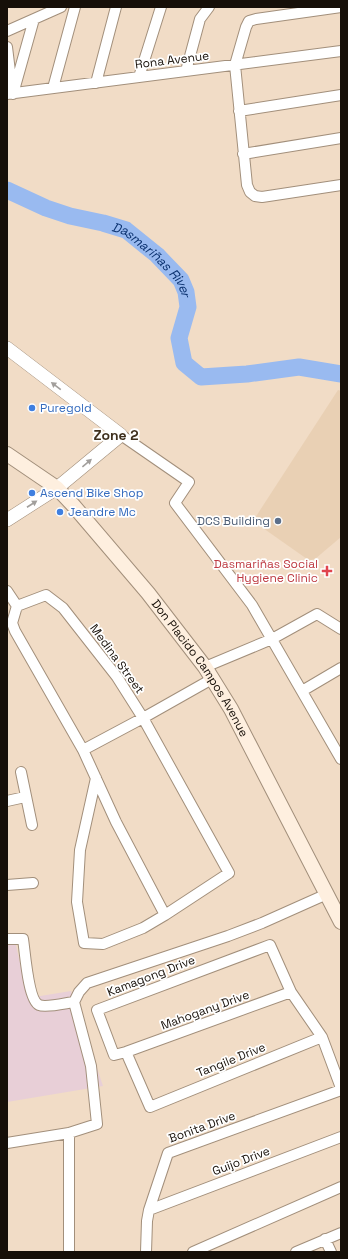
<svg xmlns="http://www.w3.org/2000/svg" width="348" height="1259" font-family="'Space Grotesk',sans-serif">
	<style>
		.built { fill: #e9d0b4 }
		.education { fill: #e8cfd7 }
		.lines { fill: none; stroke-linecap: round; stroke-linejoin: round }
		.river { stroke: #99baf0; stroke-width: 17 }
		.minor-casing { stroke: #a28f7b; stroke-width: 12 }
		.tertiary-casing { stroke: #a28f7b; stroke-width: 14 }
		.secondary-casing { stroke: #a28f7b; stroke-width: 16 }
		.minor { stroke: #fff; stroke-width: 10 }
		.tertiary { stroke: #fff; stroke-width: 13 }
		.secondary { stroke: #feefdf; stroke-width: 14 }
		.oneway { fill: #a29f9c }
		.shop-dot { fill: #3f7fe0; stroke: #fff; stroke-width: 1.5 }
		.service-dot { fill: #5c6f8a; stroke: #fff; stroke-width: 1.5 }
		.health-dot { fill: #e0444e; stroke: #fff; stroke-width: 1.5 }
		.labels { text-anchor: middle; stroke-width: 3.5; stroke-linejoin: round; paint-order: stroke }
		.street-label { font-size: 12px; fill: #160f08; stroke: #fff }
		.shop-label { font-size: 12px; fill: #366cbe; stroke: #fff; text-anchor: start }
		.service-label { font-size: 12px; fill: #4e5e75; stroke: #fff; text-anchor: end }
		.health-label { font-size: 12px; fill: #be3a42; stroke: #fff; text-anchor: end }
		.water-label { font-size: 13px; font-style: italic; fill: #0c3371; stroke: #fff }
		.quarter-label { font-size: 14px; font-weight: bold; fill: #3f301e; stroke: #fff }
	</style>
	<rect width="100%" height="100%" fill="#f1dcc6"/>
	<path class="built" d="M338 390 341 391V537L315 559 311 560 307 559 253 521Z"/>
	<path class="education" d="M15 941 28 998 71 991 103 1086 7 1102V942Z"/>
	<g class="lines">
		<path class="river" id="s1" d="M7 190 46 208 70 216 103 223 126 230 157 255 181 280 186 292 188 307 179 338 184 363 201 377 247 374 299 367 341 374"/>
		<defs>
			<path id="minor" d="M341 7 256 19 249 21 246 27 235 65 247 185 250 192 255 196 262 197 341 185
				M7 31 61 7
				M7 47 12 88
				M186 71 200 19 209 7
				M139 77 161 7
				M96 83 116 7
				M53 88 75 7
				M7 94 341 51
				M13 94 34 19
				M239 111 341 95
				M243 154 341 138
				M121 435 189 482 175 503 252 605 341 759
				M7 591 17 606 46 595 63 608 117 677 143 718 229 873 165 915 116 822 83 750 15 631 12 623 17 606
				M205 667 272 639 317 614 341 629
				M302 691 341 668
				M83 750 143 718 212 679
				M21 772 32 825
				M96 778 80 850 77 902 84 943 103 944 143 928 165 915
				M7 801 25 797
				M7 885 33 883
				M7 939H23C25 951 28 1000 39 1005 46 1008 66 1003 74 1002
				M291 992 126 1052 114 1055 97 1010 270 945 291 992 322 1037 341 1088
				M126 1052 150 1107 322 1037
				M69 1133V1252
				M7 1143 69 1133 97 1124 91 1066 74 1002 79 992 87 983 228 936 262 923 327 894
				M149 1210 341 1137
				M325 1239 331 1252
				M146 1252 147 1221 149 1210 168 1153 341 1090
				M193 1252 341 1187
				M296 1252 341 1233"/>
			<path id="tertiary" d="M7 348 121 435 57 488 7 520"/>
			<g id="secondary">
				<path id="s2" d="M7 454 57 488 73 505 148 593 205 667 231 709 341 922"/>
			</g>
		</defs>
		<use href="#minor" class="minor-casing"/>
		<use href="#tertiary" class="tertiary-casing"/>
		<use href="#secondary" class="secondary-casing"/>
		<use href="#minor" class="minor"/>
		<use href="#tertiary" class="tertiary"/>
		<use href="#secondary" class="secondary"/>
	</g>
	<defs><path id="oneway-solid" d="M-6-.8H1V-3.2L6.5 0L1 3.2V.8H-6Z"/></defs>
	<g class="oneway">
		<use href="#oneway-solid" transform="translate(56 386) rotate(-143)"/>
		<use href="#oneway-solid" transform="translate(87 463) rotate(-40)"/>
		<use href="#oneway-solid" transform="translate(32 504) rotate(-33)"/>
	</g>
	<g class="shop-dot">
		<circle cx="32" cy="408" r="4"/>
		<circle cx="32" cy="493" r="4"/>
		<circle cx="60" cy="512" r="4"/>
	</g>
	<circle class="service-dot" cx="278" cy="521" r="4"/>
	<path class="health-dot" d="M325 565h4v4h4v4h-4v4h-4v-4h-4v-4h4z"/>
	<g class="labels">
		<g class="street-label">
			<text transform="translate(172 60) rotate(-7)" y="4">Rona Avenue</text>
			<text transform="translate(117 659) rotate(54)" y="4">Medina Street</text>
			<text dy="4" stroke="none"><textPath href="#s2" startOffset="291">Don Placido Campos Avenue</textPath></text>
			<text transform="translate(151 976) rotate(-21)" y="4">Kamagong Drive</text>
			<text transform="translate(205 1010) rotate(-20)" y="4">Mahogany Drive</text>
			<text transform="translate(231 1060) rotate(-22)" y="4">Tangile Drive</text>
			<text transform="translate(202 1127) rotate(-20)" y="4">Bonita Drive</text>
			<text transform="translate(241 1161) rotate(-21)" y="4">Guijo Drive</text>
		</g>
		<g class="shop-label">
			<text x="40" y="412">Puregold</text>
			<text x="40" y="497">Ascend Bike Shop</text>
			<text x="68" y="516">Jeandre Mc</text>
		</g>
		<g class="service-label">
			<text x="270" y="525">DCS Building</text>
		</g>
		<g class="health-label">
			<text x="318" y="568">Dasmariñas Social<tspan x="318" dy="14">Hygiene Clinic</tspan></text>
		</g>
		<g class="water-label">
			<text dy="5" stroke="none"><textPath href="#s1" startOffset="165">Dasmariñas River</textPath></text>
		</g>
		<g class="quarter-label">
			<text x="116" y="440">Zone 2</text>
		</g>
	</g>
	<rect width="348" height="1259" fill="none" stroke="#160f08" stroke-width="16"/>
</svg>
